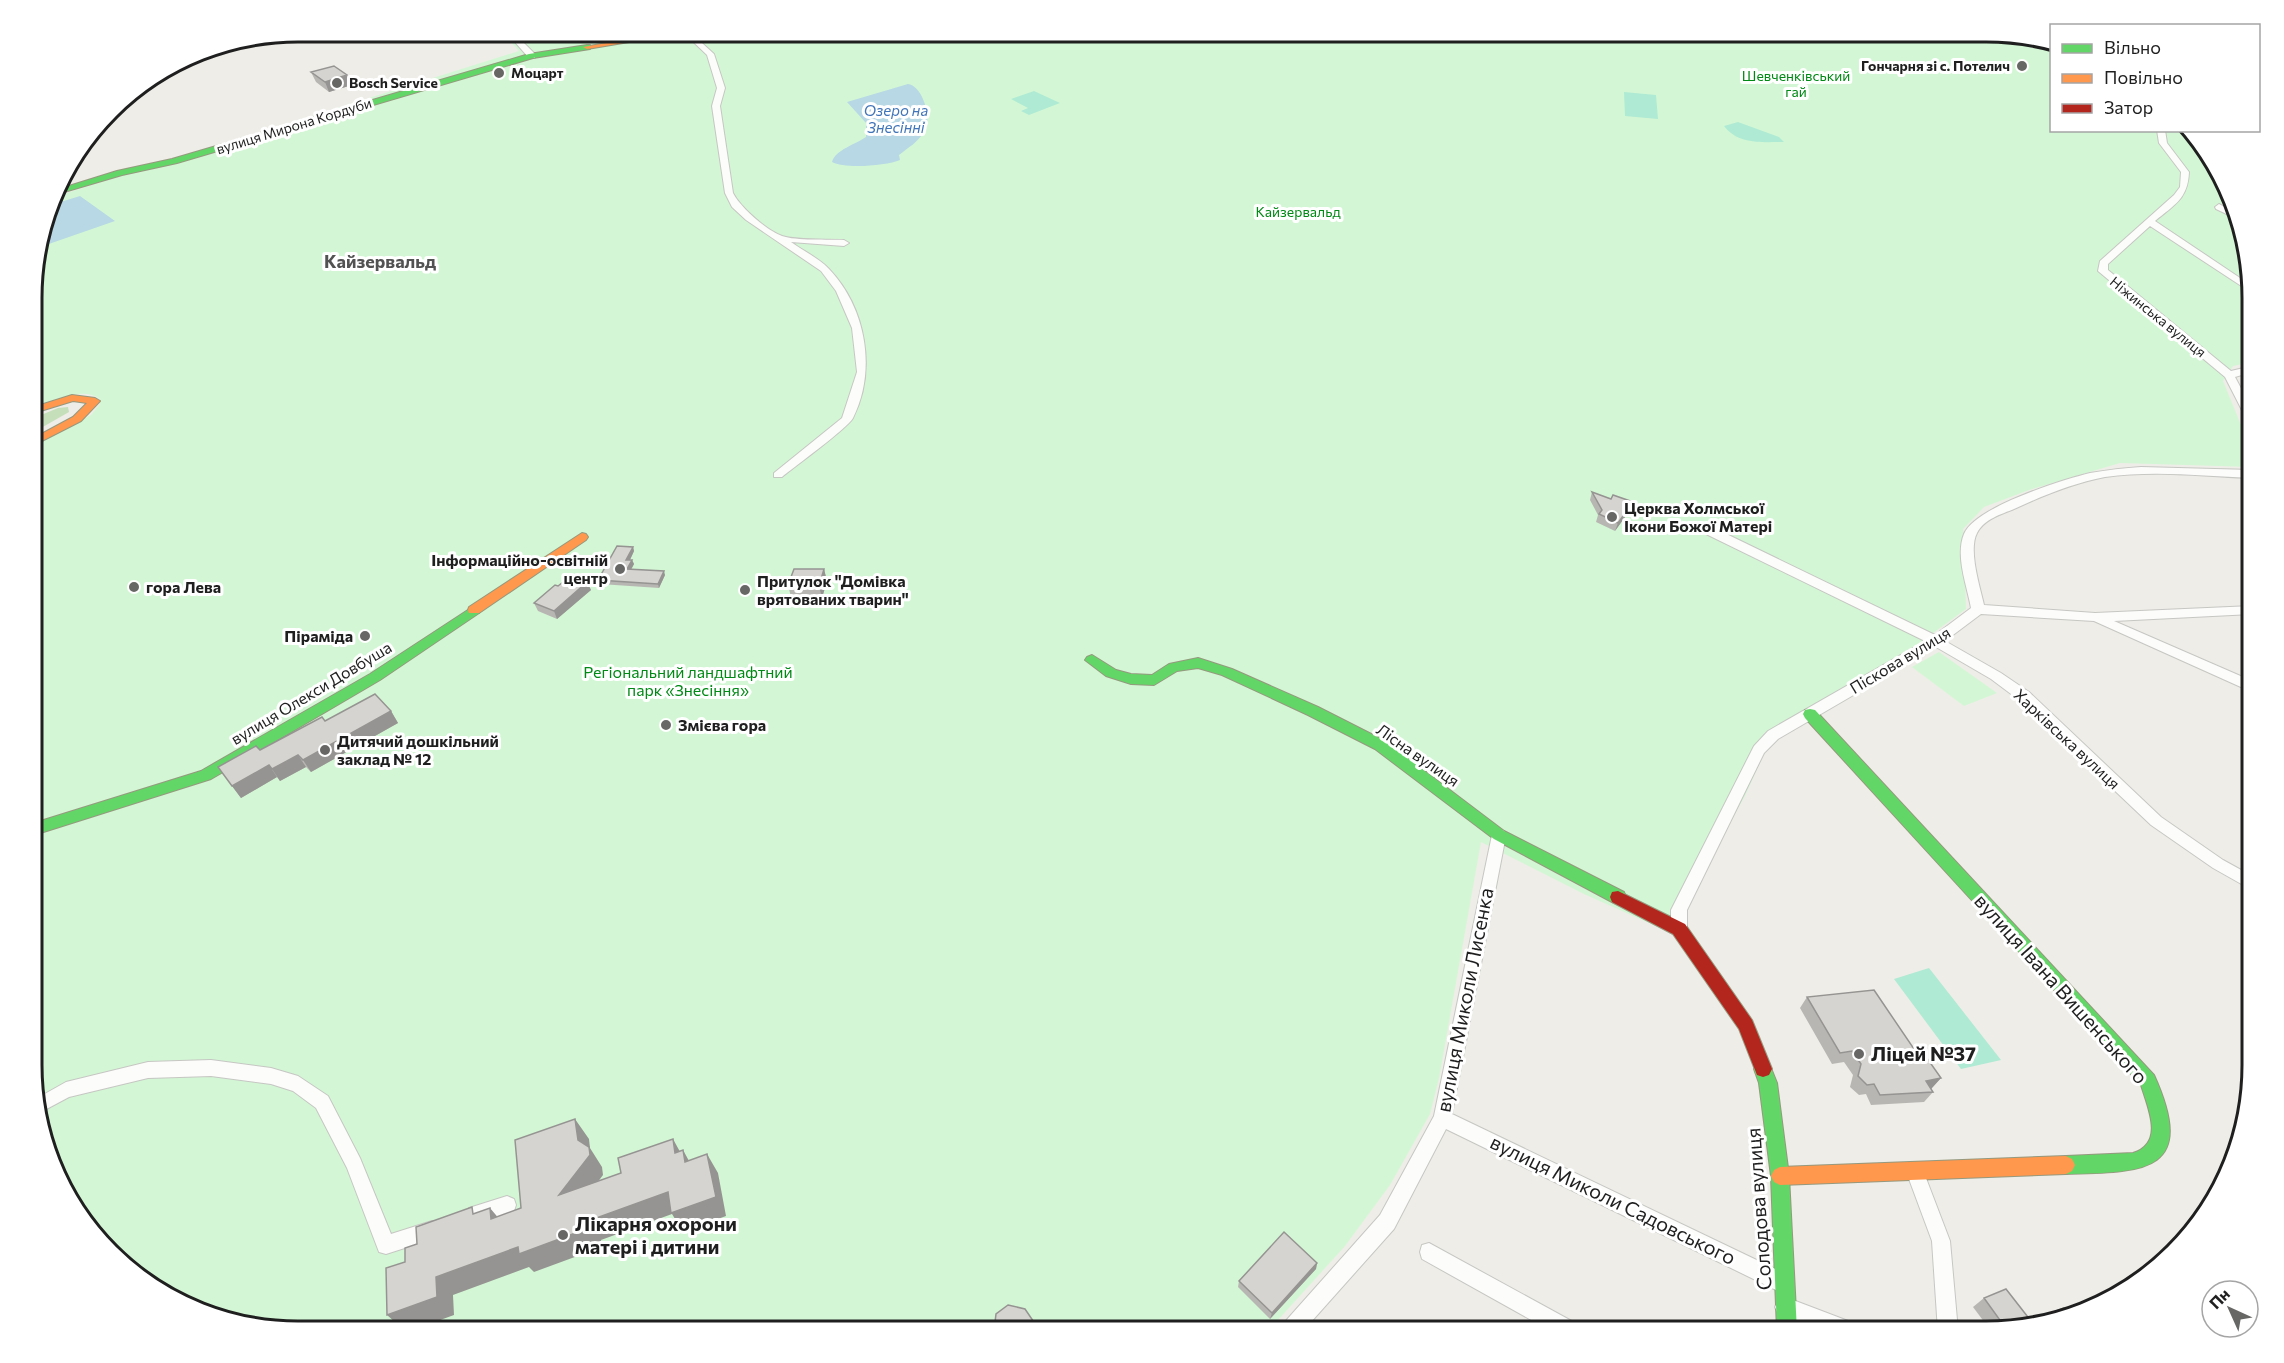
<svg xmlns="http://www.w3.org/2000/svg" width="2284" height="1363" font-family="Commissioner,sans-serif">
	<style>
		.forest { fill: #c5dfba }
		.park { fill: #d3f7d5 }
		.pitch { fill: #afead4 }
		.water { fill: #b7d8e4 }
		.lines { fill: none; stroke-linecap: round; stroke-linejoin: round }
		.street-casing { stroke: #c6c6c3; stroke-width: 2 }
		.fast-casing { stroke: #95997e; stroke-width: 2 }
		.slow-casing { stroke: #95997e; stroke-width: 2 }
		.jam-casing { stroke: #95997e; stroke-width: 2 }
		.street { fill: #fcfcfb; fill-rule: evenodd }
		.fast { fill: #63d668; fill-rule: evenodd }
		.slow { fill: #ff974d; fill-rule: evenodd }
		.jam { fill: #b3261e; fill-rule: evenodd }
		.wall { fill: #b8b6b3 }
		.shaded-wall { fill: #969492 }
		.building { fill: #d6d4d0; stroke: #969492; stroke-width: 1.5 }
		.poi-dot { fill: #676765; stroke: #fff; stroke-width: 2 }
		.labels { text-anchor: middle; stroke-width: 6; stroke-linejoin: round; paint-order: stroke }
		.far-poi-label { font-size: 14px; font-weight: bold; fill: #1f1f1f; stroke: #fff; text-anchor: start }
		.far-park-label { font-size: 14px; fill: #008a15; stroke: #fff }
		.far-street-label { font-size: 14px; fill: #1f1f1f; stroke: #fff }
		.far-water-label { font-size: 15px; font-style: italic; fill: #4175b9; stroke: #fff }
		.poi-label { font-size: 16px; font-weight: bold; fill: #1f1f1f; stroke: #fff; text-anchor: start }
		.street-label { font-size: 16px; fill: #1f1f1f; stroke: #fff }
		.park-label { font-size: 16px; fill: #008a15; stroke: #fff }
		.far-district-label { font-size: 18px; font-weight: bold; fill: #525252; stroke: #fff }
		.near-street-label { font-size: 20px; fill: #1f1f1f; stroke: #fff }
		.near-poi-label { font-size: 20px; font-weight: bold; fill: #1f1f1f; stroke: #fff; text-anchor: start }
		.rim { fill: none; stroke: #1f1f1f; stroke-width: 3 }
	</style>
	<rect width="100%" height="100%" fill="#eeede7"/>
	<path class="forest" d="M68 407 69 412 34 432V418L58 408Z"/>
	<path class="park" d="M441 32H1987L2051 40 2052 130 2191 131 2217 164 2252 280V362L2233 366 2223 381 2252 452V467L2120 463 2029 490 1984 507 1963 529 1966 609 1918 644 1865 678 1764 733 1763 756 1745 796 1669 932 1584 894 1481 842 1439 1078 1430 1114 1390 1185 1345 1246 1268 1331H297L229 1322 164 1296 76 1213 34 1100V446L91 415 100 404V399C82 386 52 401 34 407V263L54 197 519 51 502 32 451 41Z
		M1939 652 1997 693 1964 706 1912 667Z"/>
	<path class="pitch" d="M1034 91 1060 103 1029 115 1021 111 1028 108 1011 99Z
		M1624 92 1656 95 1658 119 1625 116Z
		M1738 122 1779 137 1784 142C1763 142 1738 145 1724 126Z
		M1929 968 2001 1060 1961 1069 1894 979Z"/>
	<path class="water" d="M908 84C923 86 933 120 924 132 917 143 909 147 899 155L900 160C886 166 844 169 832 162 835 150 856 144 866 137V123L847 102Z
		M80 196 115 221 43 246 40 244 51 205Z"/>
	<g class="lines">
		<defs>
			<path id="street" d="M506 32H513L535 54V58H529Z
				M683 32H690L714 54 725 88 720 106 733 193C740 207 767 231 782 236 796 241 828 239 844 240L849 243 844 246 791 242C803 251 819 258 829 269 866 308 877 370 853 418 848 428 794 467 782 477H774V473L842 418 857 372 852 328 836 291 821 271 746 220 732 207 725 193 712 106 717 88 707 55Z
				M2157 130H2165L2167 143 2189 172C2188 199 2174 205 2155 221L2252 286V293L2150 226 2108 264V270L2231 371 2252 366V372L2235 377 2252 409V423L2247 420 2225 377 2098 271 2100 261 2174 195 2180 187 2181 172 2159 143Z
				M2219 204 2230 210 2233 217 2216 209 2215 207Z
				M2141 467 2252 470V478C2203 476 2154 470 2105 477 2074 483 2044 495 2014 509 2002 514 1984 519 1977 533 1968 550 1980 587 1984 605L2095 613 2252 606V614L2114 621 2252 681V692L2094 621 1981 614 1945 641 2001 673 2029 692 2161 817 2223 860 2252 876V890L2213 868 2151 825 2019 700 1991 679 1936 647 1778 739 1764 753 1687 910V929L1685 934 1679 936 1673 934 1671 929V910L1754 746 1768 731 1925 641 1706 534 1704 531 1706 528H1714L1935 635 1971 608C1967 586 1955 556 1964 534 1975 507 2062 480 2090 473 2107 470 2124 468 2141 467Z
				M1499 829 1504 831 1506 835 1452 1114 1790 1276 1793 1283 1790 1290 1783 1293 1776 1290 1446 1129 1394 1229 1303 1331H1280L1283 1324 1380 1215 1434 1116 1492 835 1494 831Z
				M211 1060 271 1068 298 1076 328 1096 360 1158 391 1234 432 1221 439 1223 441 1230 439 1237 386 1254 379 1252 347 1168 316 1108 293 1091 271 1084 211 1076 148 1078 69 1097 39 1113 34 1100 66 1082 148 1062Z
				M1915 1162 1921 1165 1950 1241 1958 1331H1938L1932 1241 1906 1171 1909 1165Z
				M507 1196 514 1199 516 1205 514 1211 476 1224 469 1222 467 1215 469 1208Z
				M1429 1243 1577 1324 1580 1331H1551L1422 1259 1420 1252 1422 1245Z
				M1785 1297 1856 1324 1859 1331H1823L1778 1314 1775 1307 1778 1300Z"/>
			<path id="fast" d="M587 45H590V49L533 58 177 163 122 175 54 195 56 190 117 171 172 159 529 54Z
				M474 606 480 610 479 613 380 680 211 779 34 835V823L201 771 370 674Z
				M1092 655 1116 670 1131 674 1152 675 1169 664 1198 658 1232 669 1318 707 1385 741 1504 831 1624 892 1626 897 1624 902 1618 903 1612 902 1494 839 1375 749 1308 715 1222 675 1198 668 1177 671 1154 685 1131 684 1106 676 1085 660 1087 657Z
				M1810 709 1815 710 2154 1075C2198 1173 2144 1172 2066 1174L2060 1171 2057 1165 2060 1159 2066 1156 2133 1153C2165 1143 2148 1108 2141 1085L1805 718 1803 714 1805 710Z
				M1763 1061 1769 1063 1777 1083 1789 1176 1797 1331H1777L1771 1176 1759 1083 1754 1069 1757 1063Z"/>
			<path id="slow" d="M674 32H689L587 49 583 47Z
				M72 395 95 398 100 401 81 421 34 445V438L73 417 87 403 73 401 34 413V407Z
				M582 533 586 534 588 537 586 540 479 613H469L468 610 469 607Z
				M2066 1156 2072 1159 2075 1165 2072 1171 2066 1174 1780 1185 1774 1182 1771 1176 1774 1170 1780 1167Z"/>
			<path id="jam" d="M1618 891 1685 924 1752 1020 1772 1069 1769 1075 1763 1077 1757 1075 1739 1029 1673 934 1612 902 1610 897 1612 892Z"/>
		</defs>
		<use href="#street" class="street-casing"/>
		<use href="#fast" class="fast-casing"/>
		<use href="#slow" class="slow-casing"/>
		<use href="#jam" class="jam-casing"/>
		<use href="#street" class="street"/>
		<use href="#fast" class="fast"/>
		<use href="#slow" class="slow"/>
		<use href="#jam" class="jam"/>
	</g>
	<path class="wall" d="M311 72 352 85 329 92 316 82Z
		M1592 492 1611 499 1633 502 1630 510 1615 531 1596 522 1598 515 1590 500Z
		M633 547 634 551 630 560H632L634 564 631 570 665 575 659 588 600 584 598 580Z
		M824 569 827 581 822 598 791 597 788 585Z
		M587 582 591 590 557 619 538 611 534 603 558 586Z
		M391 711 398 723 311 772 306 767 280 781 277 777 241 798 218 767 260 750 325 721Z
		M1807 997 1916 1052 1941 1078 1931 1089 1933 1092 1924 1102 1871 1105 1866 1094 1859 1095 1850 1087 1853 1075 1844 1062 1832 1064 1800 1008Z
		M1317 1263 1316 1269 1270 1319 1238 1287 1239 1281Z
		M1984 1298 2031 1321 2067 1312 2003 1331H1991L1973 1307Z"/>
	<path class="shaded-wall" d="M347 75 352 85 329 92 325 82Z
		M1633 502 1630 510 1615 531 1618 523Z
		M633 547 634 551 628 564 626 560Z
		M632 560 634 564 629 573 627 569Z
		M824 569 827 581 822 598 819 586Z
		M664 571 665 575 659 588 658 584Z
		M587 582 591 590 557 619 554 611Z
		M391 711 398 723 311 772 303 760Z
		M298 755 306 767 280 781 272 769Z
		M269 765 277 777 241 798 232 786Z
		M1941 1078 1931 1089 1917 1092 1926 1081Z
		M575 1119 589 1139 590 1148 602 1167 603 1175 573 1215 559 1195Z
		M673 1139 684 1159 675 1153Z
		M683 1150 694 1170 685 1162Z
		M707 1154 718 1173 726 1216 683 1232 672 1214 601 1240 602 1247 534 1272 529 1267 453 1295 454 1315 410 1331H405L387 1315 436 1277 588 1221Z
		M490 1208 506 1227 491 1219Z
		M1317 1263 1316 1269 1270 1319 1272 1313Z"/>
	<path class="building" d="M334 66 347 75 325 82 311 72Z
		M1592 492 1611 499 1613 495 1633 502 1618 523 1599 514 1602 510Z
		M617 546 633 547 626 560H632L627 569 664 571 658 584 598 580Z
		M794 569H824L819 586 788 585Z
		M576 577 587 582 554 611 534 603 555 585 558 586 567 579Z
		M375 694 391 711 303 760 298 755 272 769 269 765 232 786 218 767 256 746 260 750 322 717 325 721Z
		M1874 990 1916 1052 1922 1051 1941 1078 1926 1081 1933 1092 1880 1095 1874 1084 1867 1085 1858 1076 1861 1064 1852 1051 1840 1053 1807 997Z
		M575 1119 578 1140 589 1147 590 1155 559 1195 621 1173 618 1158 673 1139 675 1153 683 1150 685 1162 707 1154 716 1197 671 1213 668 1192 588 1221 589 1228 519 1254 518 1247 436 1277 437 1297 387 1315 386 1268 405 1262V1248L417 1244 416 1227 472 1207 473 1214 490 1208 491 1219 521 1208 515 1140Z
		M1284 1232 1317 1263 1272 1313 1239 1281Z
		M2006 1289 2031 1321 2064 1308 2067 1312 2007 1330 1984 1298Z
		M1008 1305 1025 1309 1040 1331H994L996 1314Z"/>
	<g class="poi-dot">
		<circle cx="2022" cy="66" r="6"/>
		<circle cx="499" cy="73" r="6"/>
		<circle cx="337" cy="83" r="6"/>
		<circle cx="1612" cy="517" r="6"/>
		<circle cx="620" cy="569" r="6"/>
		<circle cx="134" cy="587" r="6"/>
		<circle cx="745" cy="590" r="6"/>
		<circle cx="365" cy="636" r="6"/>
		<circle cx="666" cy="725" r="6"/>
		<circle cx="325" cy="750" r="6"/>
		<circle cx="1859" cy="1054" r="6"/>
		<circle cx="563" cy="1235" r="6"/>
	</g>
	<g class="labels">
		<g class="far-poi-label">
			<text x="2010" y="71" text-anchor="end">Гончарня зі с. Потелич</text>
			<text x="511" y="78">Моцарт</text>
			<text x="349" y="88">Bosch Service</text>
		</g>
		<g class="far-park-label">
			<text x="1796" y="81">Шевченківський<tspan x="1796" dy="16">гай</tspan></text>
			<text x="1298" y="217">Кайзервальд</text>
		</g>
		<g class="far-street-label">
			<text transform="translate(294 126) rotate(-17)" y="5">вулиця Мирона Кордуби</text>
			<text transform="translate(2158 317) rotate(39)" y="5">Ніжинська вулиця</text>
		</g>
		<g class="far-water-label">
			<text x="896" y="116">Озеро на<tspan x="896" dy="17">Знесінні</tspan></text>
		</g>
		<g class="poi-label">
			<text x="1624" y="514">Церква Холмської<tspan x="1624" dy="18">Ікони Божої Матері</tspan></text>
			<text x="608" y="566" text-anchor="end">Інформаційно-освітній<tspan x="608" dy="18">центр</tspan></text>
			<text x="757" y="587">Притулок "Домівка<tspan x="757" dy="18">врятованих тварин"</tspan></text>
			<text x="146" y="593">гора Лева</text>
			<text x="353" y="642" text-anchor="end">Піраміда</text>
			<text x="678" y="731">Змієва гора</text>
			<text x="337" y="747">Дитячий дошкільний<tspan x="337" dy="18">заклад № 12</tspan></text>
		</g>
		<g class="street-label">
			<text transform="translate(1900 660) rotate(-31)" y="6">Піскова вулиця</text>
			<text transform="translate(311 693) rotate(-31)" y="6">вулиця Олекси Довбуша</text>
			<text transform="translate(2067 739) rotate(43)" y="6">Харківська вулиця</text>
			<text transform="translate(1418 755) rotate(35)" y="6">Лісна вулиця</text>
		</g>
		<g class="park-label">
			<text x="688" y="678">Регіональний ландшафтний<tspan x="688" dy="18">парк «Знесіння»</tspan></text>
		</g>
		<g class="far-district-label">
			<text x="380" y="268">Кайзервальд</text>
		</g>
		<g class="near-street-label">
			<text transform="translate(2061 989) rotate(48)" y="7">вулиця Івана Вишенського</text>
			<text transform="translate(1465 1000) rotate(-79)" y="7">вулиця Миколи Лисенка</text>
			<text transform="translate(1613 1200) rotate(26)" y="7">вулиця Миколи Садовського</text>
			<text transform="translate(1759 1209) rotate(-94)" y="7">Солодова вулиця</text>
		</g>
		<g class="near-poi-label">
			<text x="1871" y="1061">Ліцей №37</text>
			<text x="575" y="1231">Лікарня охорони<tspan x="575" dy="23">матері і дитини</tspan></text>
		</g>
	</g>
	<path d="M0 0H2284V1363H0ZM298 42H1986A256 256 0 0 1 2242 298V1065A256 256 0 0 1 1986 1321H298A256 256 0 0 1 42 1065V298A256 256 0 0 1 298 42Z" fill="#fff" fill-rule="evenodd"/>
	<path class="rim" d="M298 42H1986A256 256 0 0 1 2242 298V1065A256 256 0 0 1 1986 1321H298A256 256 0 0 1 42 1065V298A256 256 0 0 1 298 42Z"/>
	<rect x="2050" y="24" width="210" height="108" fill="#ffffff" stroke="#a5a5a5" stroke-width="1.5"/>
	<rect x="2062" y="44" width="30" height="9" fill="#63d668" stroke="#a5a5a5" stroke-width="1.5"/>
	<text x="2104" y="54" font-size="18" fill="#1f1f1f">Вільно</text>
	<rect x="2062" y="74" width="30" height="9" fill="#ff974d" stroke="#a5a5a5" stroke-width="1.5"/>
	<text x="2104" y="84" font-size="18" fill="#1f1f1f">Повільно</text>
	<rect x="2062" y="104" width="30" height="9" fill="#b3261e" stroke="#a5a5a5" stroke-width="1.5"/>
	<text x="2104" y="114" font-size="18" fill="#1f1f1f">Затор</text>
	<g transform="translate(2230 1309) rotate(315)"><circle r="28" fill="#ffffff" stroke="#a5a5a5" stroke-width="1.5"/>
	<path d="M0-4.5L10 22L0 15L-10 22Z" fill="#676765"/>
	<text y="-9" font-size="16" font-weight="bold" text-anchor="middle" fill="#1f1f1f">Пн</text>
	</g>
</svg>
